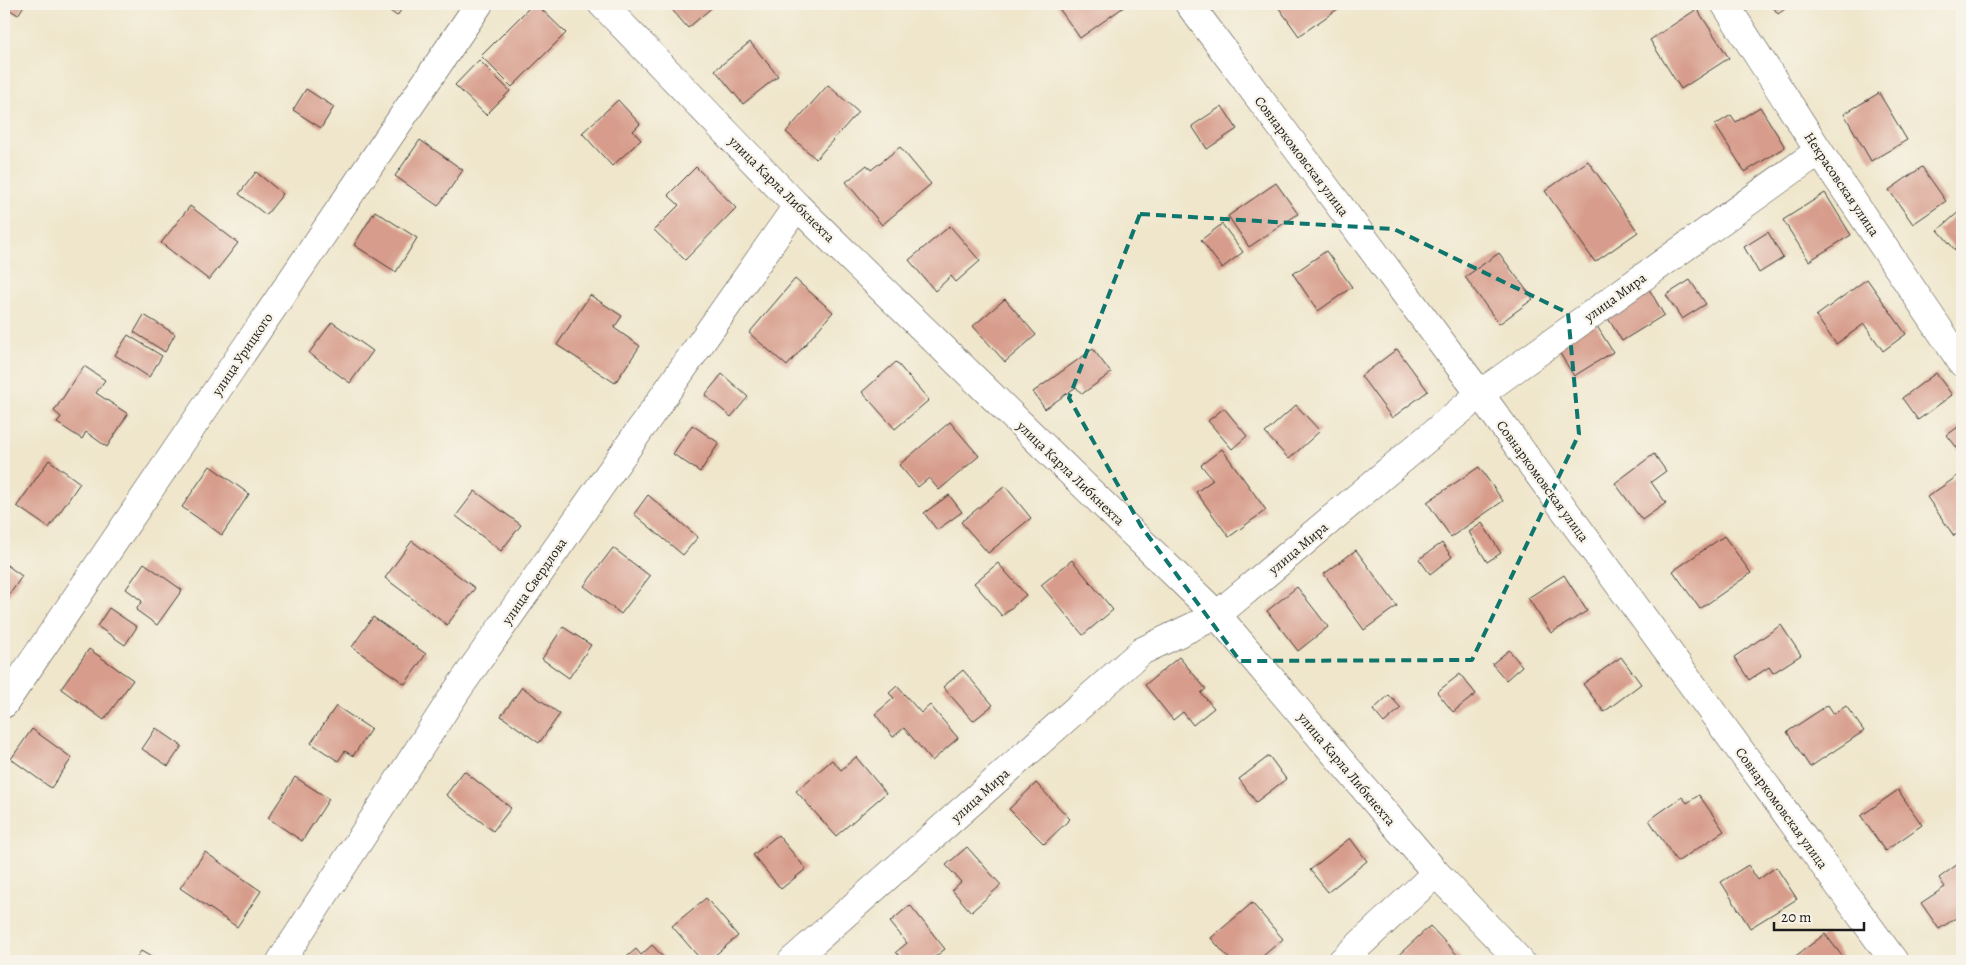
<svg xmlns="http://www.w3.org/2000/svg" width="1966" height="965" font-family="Alegreya,serif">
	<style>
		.building { fill: #d79c8b }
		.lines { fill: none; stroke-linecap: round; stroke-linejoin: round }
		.minor-casing { stroke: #3c3a36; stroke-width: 29 }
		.minor { stroke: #fff; stroke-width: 28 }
		.marked { fill: none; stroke: #0f766e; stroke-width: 4; stroke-dasharray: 10 6; stroke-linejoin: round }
		.labels { text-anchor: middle; stroke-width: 4.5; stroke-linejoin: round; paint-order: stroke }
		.street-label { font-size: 14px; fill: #1c1c1c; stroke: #f7f3e8 }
	</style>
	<rect width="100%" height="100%" fill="#f7f3e8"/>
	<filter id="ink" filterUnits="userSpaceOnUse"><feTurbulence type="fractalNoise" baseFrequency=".02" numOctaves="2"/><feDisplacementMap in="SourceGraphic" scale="10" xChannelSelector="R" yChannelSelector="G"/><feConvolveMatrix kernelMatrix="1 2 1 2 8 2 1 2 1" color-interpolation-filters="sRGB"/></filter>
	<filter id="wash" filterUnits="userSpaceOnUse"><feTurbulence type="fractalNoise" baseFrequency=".0096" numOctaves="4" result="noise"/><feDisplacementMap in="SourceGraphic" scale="20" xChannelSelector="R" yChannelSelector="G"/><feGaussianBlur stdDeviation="1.12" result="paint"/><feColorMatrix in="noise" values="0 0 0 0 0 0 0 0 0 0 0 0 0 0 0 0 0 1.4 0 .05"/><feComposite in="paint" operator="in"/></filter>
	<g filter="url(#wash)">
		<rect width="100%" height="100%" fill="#efe6cb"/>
		<g id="blocks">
			<path class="building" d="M4 4H25L18 15 4 6Z
				M380 4H405L397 16Z
				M533 4H536L566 33 512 87 481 56Z
				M667 4H716L688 28Z
				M1056 4H1128L1080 38Z
				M1276 4H1340L1342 6 1299 36Z
				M1771 4H1792L1778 14Z
				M1697 9 1729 58 1681 89 1650 40Z
				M750 42 778 76 743 104 715 70Z
				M479 60 510 91 486 115 455 85Z
				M828 85 858 112 816 159 786 132Z
				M306 89 334 107 321 128 293 110Z
				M1879 93 1907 140 1871 161 1844 114Z
				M618 100 640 124 633 131 641 140 612 166 582 133Z
				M1222 106 1237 129 1207 149 1192 126Z
				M1760 107 1785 147 1745 172 1715 125 1731 115 1736 122Z
				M420 140 463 170 438 206 395 176Z
				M900 147 931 184 882 225 846 182 867 165 871 170Z
				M1588 161 1638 232 1595 262 1545 191Z
				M696 167 736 208 685 260 654 230 679 205 668 195Z
				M1922 167 1946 201 1913 224 1889 190Z
				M256 172 283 194 266 215 239 194Z
				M1276 183 1298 214 1249 247 1228 216Z
				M1825 193 1851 235 1809 261 1783 220Z
				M190 206 238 243 209 280 161 243Z
				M1962 209V258L1938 230Z
				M375 211 417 238 396 272 354 245Z
				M1222 224 1243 252 1222 268 1201 240Z
				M950 226 980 261 956 282 951 276 935 291 909 260Z
				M1768 232 1783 258 1759 273 1744 247Z
				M1326 251 1352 287 1318 311 1293 274Z
				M1499 253 1533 299 1499 324 1465 277Z
				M795 279 833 312 787 366 749 333Z
				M1867 279 1906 334 1883 351 1864 324 1836 344 1816 316Z
				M1690 280 1706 304 1682 319 1666 295Z
				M1649 289 1664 315 1622 341 1606 315Z
				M590 295 622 316 614 328 640 346 615 383 557 345Z
				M1005 299 1036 335 1005 362 973 326Z
				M144 315 175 334 165 352 134 332Z
				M332 322 373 351 350 383 309 353Z
				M1595 323 1613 352 1574 376 1556 347Z
				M128 335 162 356 149 377 115 355Z
				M1093 349 1111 373 1082 394 1076 387 1045 409 1033 392Z
				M1397 349 1428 391 1392 418 1361 376Z
				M896 362 929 400 895 429 862 392Z
				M84 366 105 380 96 393 128 414 107 447 86 432 82 439 57 423 61 417 54 411Z
				M1936 373 1952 395 1918 420 1902 398Z
				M722 374 748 397 731 417 705 395Z
				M1296 405 1320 431 1289 459 1265 433Z
				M1224 408 1247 436 1232 449 1208 421Z
				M950 422 979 456 939 490 929 478 918 487 899 465Z
				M1962 424V452L1961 453 1947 435Z
				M692 425 719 443 700 472 673 454Z
				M1222 449 1266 510 1229 537 1196 492 1213 480 1201 465Z
				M1654 454 1666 471 1651 482 1666 503 1642 520 1615 483Z
				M49 460 80 483 49 528 17 506Z
				M210 466 249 494 222 535 182 507Z
				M1479 467 1503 501 1451 537 1427 502Z
				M1962 473V530L1954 536 1927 497Z
				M1005 486 1031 518 988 553 961 522Z
				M475 491 521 525 501 551 456 516Z
				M648 495 698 537 683 555 634 514Z
				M949 495 962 512 937 530 924 513Z
				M1482 523 1501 553 1487 562 1469 532Z
				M1724 536 1751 573 1700 609 1673 571Z
				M412 541 475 588 447 625 385 578Z
				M1442 543 1452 557 1430 574 1419 559Z
				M613 548 650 576 621 614 584 586Z
				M1356 550 1397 606 1364 630 1324 574Z
				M1072 560 1113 610 1083 635 1041 585Z
				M4 563 22 576 4 603Z
				M144 563 182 590 157 625 136 610 142 601 126 589Z
				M998 563 1026 595 1002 616 974 583Z
				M1564 575 1587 611 1551 633 1528 598Z
				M1297 587 1328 627 1298 651 1267 611Z
				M109 608 137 627 125 645 97 626Z
				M373 617 426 654 405 684 352 647Z
				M1781 625 1801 655 1773 673 1769 667 1749 680 1734 657Z
				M563 627 591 645 569 678 542 659Z
				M89 649 133 680 104 720 61 689Z
				M1509 650 1522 666 1506 680 1492 664Z
				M1179 657 1206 689 1201 693 1214 708 1193 725 1183 712 1173 720 1145 685Z
				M1621 657 1641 684 1604 712 1583 684Z
				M963 670 993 705 973 721 943 687Z
				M1460 674 1476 694 1453 712 1437 692Z
				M897 686 921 713 930 705 958 738 932 761 904 728 893 737 875 714 894 698 889 693Z
				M522 687 560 714 539 743 501 716Z
				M1389 695 1401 708 1384 723 1373 710Z
				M1828 705 1834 714 1846 706 1864 731 1810 767 1787 732Z
				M336 706 371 729 353 756 345 751 338 761 311 743Z
				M156 728 182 746 168 766 142 749Z
				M32 729 72 758 51 788 11 759Z
				M1269 756 1286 779 1256 802 1239 779Z
				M856 757 886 793 836 836 796 791 832 760 841 770Z
				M464 771 511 808 493 831 446 795Z
				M295 777 329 799 302 841 268 818Z
				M1036 783 1070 819 1044 844 1009 809Z
				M1898 790 1922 825 1885 851 1861 816Z
				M1699 795 1724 831 1677 862 1649 820 1682 797 1687 803Z
				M778 835 806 869 781 889 753 855Z
				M1350 838 1367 861 1328 892 1310 870Z
				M967 847 1001 885 971 912 952 890 961 882 946 865Z
				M205 852 261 891 237 927 180 888Z
				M1962 861V914L1939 929 1921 903 1945 887 1939 878Z
				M1748 865 1758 880 1776 867 1797 899 1750 928 1721 882Z
				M706 898 738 936 708 961H702L672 926Z
				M1252 903 1283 939 1257 961H1231L1211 938Z
				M910 905 945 949 930 961H903L896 952 907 943 890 922Z
				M1430 926 1461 959 1459 961H1392Z
				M1825 934 1846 961H1789Z
				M652 945 667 961H622L636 949 641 955Z
				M141 951 158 961H134Z"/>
		</g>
	</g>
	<g filter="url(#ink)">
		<use href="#blocks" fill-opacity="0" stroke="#3c3a36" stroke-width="1"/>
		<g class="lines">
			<defs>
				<path id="minor" d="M602 4 797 206 1217 615 1436 873 1520 961
					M1189 4 1480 394 1894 961
					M1725 4 1819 151 1962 363
					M4 704 479 4
					M281 961 456 692 797 206
					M792 961 1142 651 1217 615 1480 394 1819 151
					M1342 961 1436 873"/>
			</defs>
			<use href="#minor" class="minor-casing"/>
			<use href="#minor" class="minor"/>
		</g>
	</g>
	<path class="marked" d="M1140 214 1394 229 1568 313 1579 434 1472 660 1240 661 1141 526 1069 398Z"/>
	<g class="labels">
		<g class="street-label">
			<text transform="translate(1302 156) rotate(53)" y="5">Совнаркомовская улица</text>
			<text transform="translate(1842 184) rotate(56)" y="5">Некрасовская улица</text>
			<text transform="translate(782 189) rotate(45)" y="5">улица Карла Либкнехта</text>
			<text transform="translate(1615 297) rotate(-36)" y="5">улица Мира</text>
			<text transform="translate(242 354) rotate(-56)" y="5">улица Урицкого</text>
			<text transform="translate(1071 473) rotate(44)" y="5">улица Карла Либкнехта</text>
			<text transform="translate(1543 481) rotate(54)" y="5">Совнаркомовская улица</text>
			<text transform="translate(1298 548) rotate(-40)" y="5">улица Мира</text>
			<text transform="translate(534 581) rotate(-55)" y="5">улица Свердлова</text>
			<text transform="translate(1347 769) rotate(50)" y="5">улица Карла Либкнехта</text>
			<text transform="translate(980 795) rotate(-42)" y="5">улица Мира</text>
			<text transform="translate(1782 808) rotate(54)" y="5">Совнаркомовская улица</text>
		</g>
	</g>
	<rect width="1966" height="965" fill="none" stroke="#f7f3e8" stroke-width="20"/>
	<path d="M1774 922v8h90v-8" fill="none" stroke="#1c1c1c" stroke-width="2.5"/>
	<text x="1781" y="922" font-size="15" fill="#1c1c1c" stroke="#f7f3e8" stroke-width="4" paint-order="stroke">20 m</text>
</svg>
